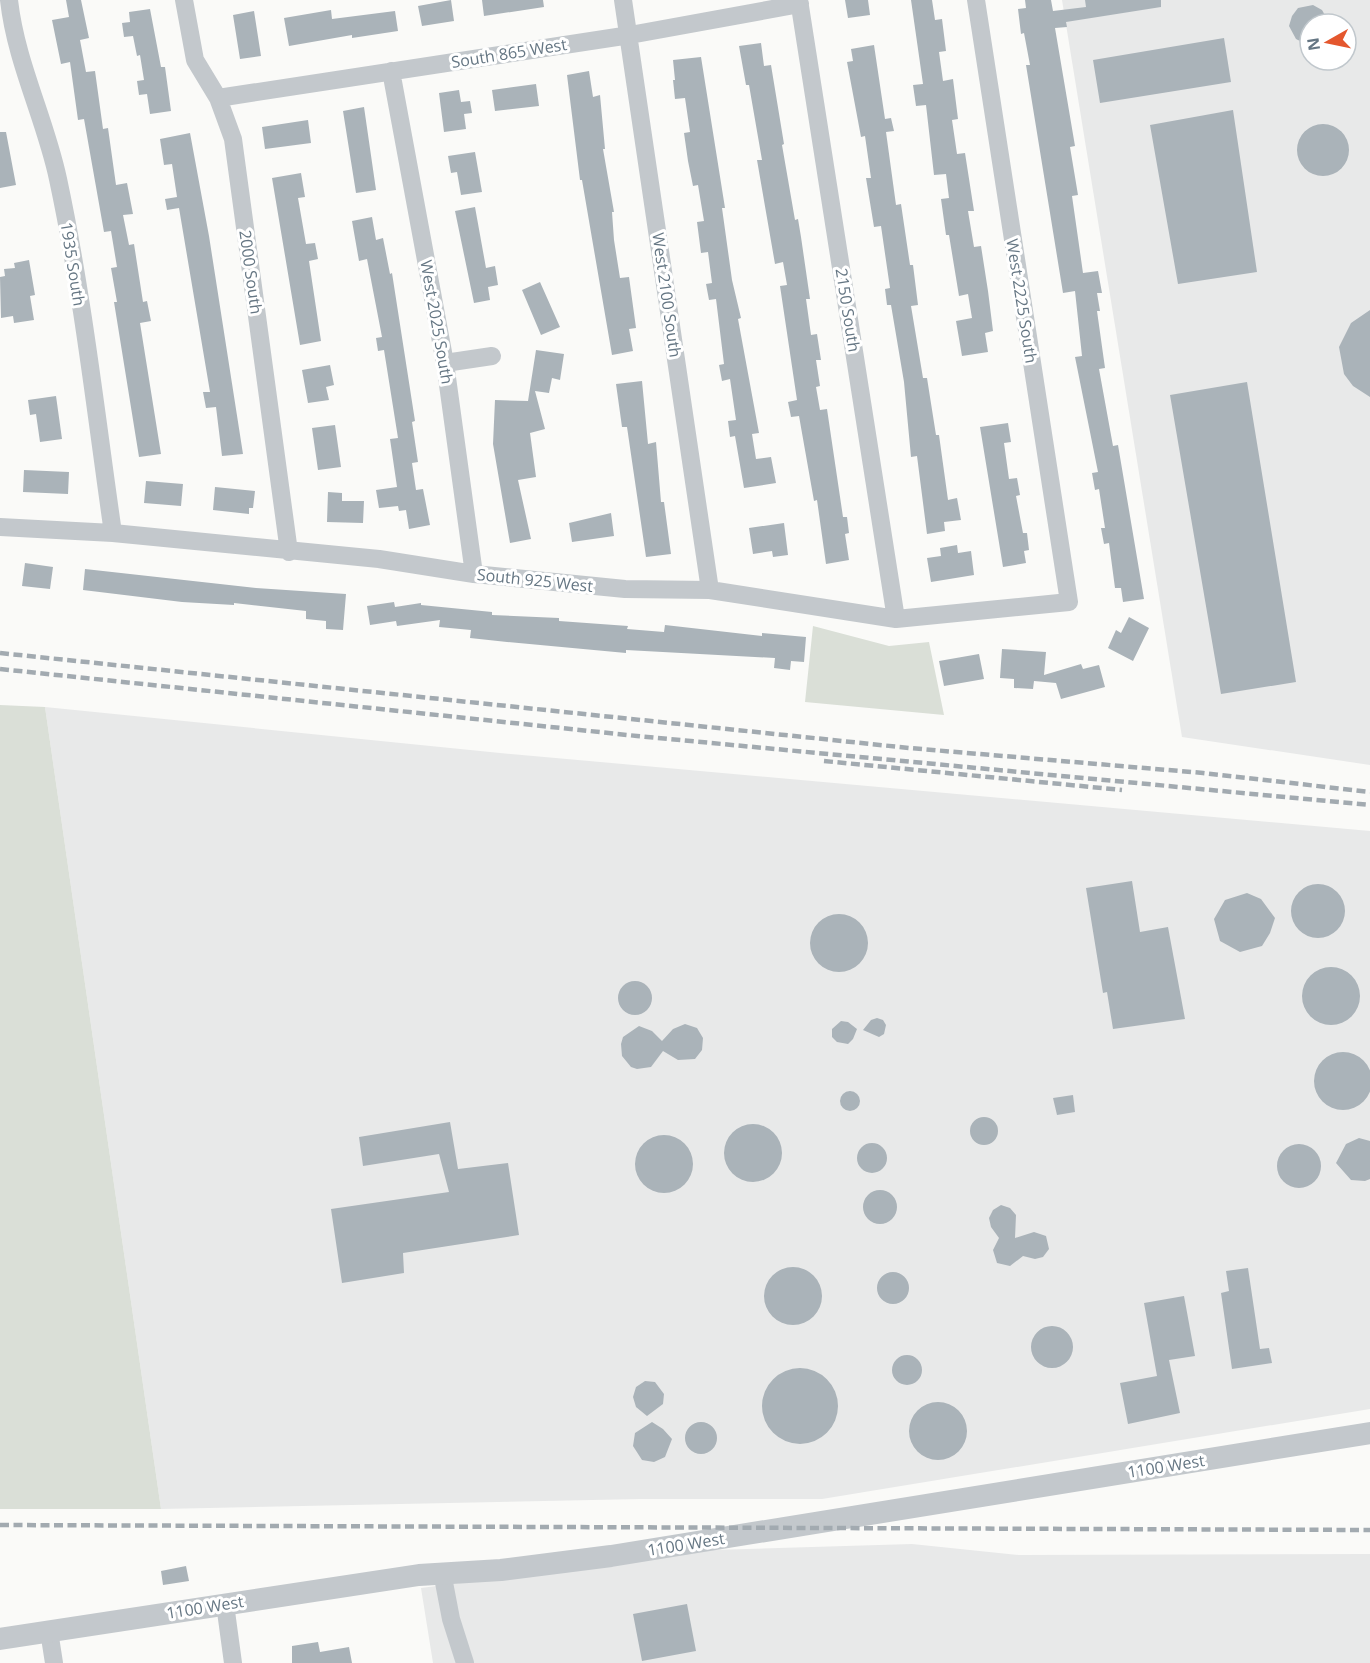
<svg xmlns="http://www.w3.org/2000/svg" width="1370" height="1663" font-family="'Open Sans',sans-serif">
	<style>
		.built { fill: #e8e9e9; fill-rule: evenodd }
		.green { fill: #dadfd7 }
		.building { fill: #aab3b9 }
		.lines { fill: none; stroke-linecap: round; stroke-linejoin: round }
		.minor { stroke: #c3c8cc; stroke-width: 18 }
		.tertiary { stroke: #c3c8cc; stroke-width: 22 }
		.rail { stroke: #a2aab0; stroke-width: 4.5; stroke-dasharray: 9 4.5; stroke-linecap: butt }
		.labels { text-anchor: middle; stroke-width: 6; stroke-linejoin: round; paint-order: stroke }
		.street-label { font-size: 16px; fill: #657683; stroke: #fff }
	</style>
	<rect width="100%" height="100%" fill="#fafaf8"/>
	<path class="built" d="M1062 0H1370V765L1182 737ZM1310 24H1346V60H1310Z
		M45 707 500 753 1370 831V1409L822 1499H640L161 1509Z
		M912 1544 1019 1555 1370 1554V1663H433L421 1588 713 1550Z"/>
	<path class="green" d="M813 626 889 646 929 642 944 715 805 702Z
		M0 705 45 707 161 1509H0Z"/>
	<path class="building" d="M66 0H81L89 38 80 40 86 72 95 71 103 129 108 128 116 185 127 183 133 214 123 215 129 245 134 244 143 302 147 301 151 321 140 323 161 454 139 457 114 302H117L111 268 117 267 111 231 104 232 84 119 78 120 70 62 61 64 52 20 69 17Z
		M451 0 454 21 422 26 418 6Z
		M482 0H543L544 7 484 16Z
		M845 0H868L870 15 848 18Z
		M911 0H932L935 20 942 19 946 51 939 52 943 81 953 79 958 119 952 120 957 154 965 153 974 211H968L974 247 981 246 988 291 993 331 985 333 988 352 962 356 956 321 972 318 968 294 959 296 949 235H946L941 199 949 198 946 174 934 175 926 105 916 106 913 85 923 84Z
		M1025 0H1051L1053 11 1086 7 1085 0H1161V7L1066 22 1067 27 1055 28 1075 146 1070 147 1078 195 1072 196 1083 273 1098 271 1102 293H1097L1100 311H1097L1105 368 1099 369 1113 446 1118 445 1144 599 1123 602 1121 588H1115L1109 543 1104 544 1101 528H1105L1099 489 1095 490 1092 473 1098 472 1075 357 1082 356 1075 291 1063 293 1026 65H1030L1024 33 1021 34 1018 9 1026 8Z
		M1313 5 1322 10 1330 24H1310V46L1296 39 1289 26 1292 16 1298 8Z
		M150 9 161 67H165L171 111 150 114 147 94 139 95 137 81 144 80 140 55 137 56 133 36 124 37 122 23 130 22 129 12Z
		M331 10 332 19 395 11 398 31 352 38V35L289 46 284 18Z
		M254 11 261 56 240 59 233 15Z
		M1224 38 1231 82 1100 103 1093 60Z
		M761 43 764 66 771 65 784 144 782 145 795 220 798 219 801 237 810 299H806L811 335 817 334 821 360H816L820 386 816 387 820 410 827 409 843 517H847L849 533 845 534 849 560 826 564 817 500 814 501 799 416 791 417 788 402 797 400 780 286 787 285 783 262 775 264 757 160H762L749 85H746L739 46Z
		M874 45 885 119 891 118 894 131 886 132 896 205 901 204 910 265H913L918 305 911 306 923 378H927L936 435H939L948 500 957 498 961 520 944 522 945 531 927 534 917 456 911 457 904 382 891 305H887L885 289 890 288 881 226 874 227 866 178H871L865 136 861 137 847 62 853 61 851 49Z
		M701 57 725 208H722L732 280 741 318 738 319 759 433 752 434 756 459 771 457 776 483 744 488 735 436 730 437 728 421 736 420 730 379 722 381 719 365 724 364 716 299 709 300 706 284 712 283 708 252 701 253 697 222 704 221 698 185 693 186 688 161 684 133 690 132 685 98 675 99 673 80H675L673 60Z
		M589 71 593 97 600 95 605 149H603L614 212H612L614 240 620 278 629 277 636 328 629 329 633 351 612 355 582 180H580L567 75Z
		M536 84 539 106 495 111 492 90Z
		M459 90 461 102 470 101 472 113 464 114 466 129 444 132 439 93Z
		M364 107 376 190 356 193 343 111Z
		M1233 110 1257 272 1178 284 1150 125Z
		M308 120 311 143 265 149 262 127Z
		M1297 150a26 26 0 1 1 52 0a26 26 0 1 1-52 0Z
		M0 132H6L16 185 0 188Z
		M190 133 209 236 243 454 222 456 216 407 206 408 203 392H210L179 208 167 210 165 199 177 197 172 164 164 165 160 139Z
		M475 152 482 192 461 195 457 172 451 173 448 156Z
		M301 173 305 197 298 198 306 244 315 243 318 259 309 261 321 341 300 345 272 178Z
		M475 207 486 268 495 266 498 285 488 287 490 300 474 303 455 211Z
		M372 217 376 240 383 238 390 274 392 273 415 421 412 422 418 462 412 463 416 490 423 489 430 525 409 529 406 510 399 511 398 506 379 508 376 490 397 487 390 439 398 438 384 350 378 351 376 338 382 337 367 259 359 261 352 221Z
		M29 260 35 295 30 296 34 320 14 323 13 316 1 318 0 277 5 276 4 269 15 268 14 263Z
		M540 282 560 327 541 335 522 290Z
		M1370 310V397L1353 386 1344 374 1339 347 1351 323Z
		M536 350 564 354 560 380 552 378 549 393 535 391 545 429 530 433 536 477 518 480 531 539 510 543 493 444 495 400 528 401Z
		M330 365 334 385 326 387 329 400 308 403 302 370Z
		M642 381 648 444 656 442 661 502H664L671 554 646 557 627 427H622L616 384Z
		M1247 382 1296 682 1221 694 1170 395Z
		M56 396 62 439 40 442 36 414 30 415 28 400Z
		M1008 423 1011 442 1004 443 1009 479 1017 478 1020 495 1016 496 1023 533H1027L1029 550 1024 551 1026 563 1003 567 980 427Z
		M335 425 341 467 318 470 312 428Z
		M24 470 69 472 68 494 23 492Z
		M146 481 183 484 181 506 144 503Z
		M215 487 255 491 253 508H249V514L213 510Z
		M328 492 342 493V501H364L363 523 327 522Z
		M611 513 614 536 572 542 569 523Z
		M784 523 788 555 773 557 772 551 753 554 749 528Z
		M957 545 958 553 971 551 974 575 931 582 927 558 941 556 940 548Z
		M25 563 53 567 50 589 22 586Z
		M85 569 256 588 346 594 343 630 326 629V621L306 619V611L234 603V605L182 602 83 590Z
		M394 602 395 607 421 603V605L492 612V615L559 618V621L628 626 627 629 664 632 665 625 762 636V633L806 637 804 662 791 661 790 670 774 668 775 658 626 650V653L507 642 470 638 471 630 439 627 440 620 397 626 396 621 370 625 367 606Z
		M1129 617 1149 628 1133 661 1108 648 1116 630 1121 633Z
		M1002 649 1046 652 1044 675 1081 664 1083 669 1099 665 1105 687 1061 699 1056 683 1034 681 1033 689 1014 688V679L1000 678Z
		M979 654 984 679 944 686 939 661Z
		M1132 881 1140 932 1168 927 1185 1019 1113 1029 1107 992 1103 993 1086 888Z
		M1291 911a27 27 0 1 1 54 0a27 27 0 1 1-54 0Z
		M1247 893 1261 899 1275 918 1270 933 1262 946 1240 952 1220 941 1214 919 1225 900Z
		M810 943a29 29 0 1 1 58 0a29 29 0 1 1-58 0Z
		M1302 996a29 29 0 1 1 58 0a29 29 0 1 1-58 0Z
		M618 998a17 17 0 1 1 34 0a17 17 0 1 1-34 0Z
		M877 1018 883 1020 886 1025 884 1034 879 1037 863 1030 871 1020Z
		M841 1021 848 1022 857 1029 853 1039 848 1044 837 1042 832 1037V1029Z
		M685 1024 697 1028 703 1038 702 1050 695 1059 678 1060 663 1051 651 1067 637 1069 631 1067 622 1056 621 1044 623 1037 639 1026 652 1031 662 1041 673 1029Z
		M1314 1081a29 29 0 1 1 58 0a29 29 0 1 1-58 0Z
		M840 1101a10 10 0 1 1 20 0a10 10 0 1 1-20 0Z
		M1073 1095 1075 1112 1057 1115 1053 1098Z
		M970 1131a14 14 0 1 1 28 0a14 14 0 1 1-28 0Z
		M450 1122 458 1169 508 1163 519 1235 403 1253 404 1273 342 1283 331 1209 449 1192 439 1154 363 1166 359 1137Z
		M724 1153a29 29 0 1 1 58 0a29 29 0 1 1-58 0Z
		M635 1164a29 29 0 1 1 58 0a29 29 0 1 1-58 0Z
		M1359 1138 1370 1141V1179L1365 1181 1351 1180 1336 1163 1346 1144Z
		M857 1158a15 15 0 1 1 30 0a15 15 0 1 1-30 0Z
		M1277 1166a22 22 0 1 1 44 0a22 22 0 1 1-44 0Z
		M863 1207a17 17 0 1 1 34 0a17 17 0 1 1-34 0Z
		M1001 1205 1010 1208 1016 1215 1015 1238 1034 1232 1046 1236 1049 1249 1043 1257 1035 1259 1023 1256 1010 1266 997 1263 993 1250 999 1238 991 1227 989 1218 993 1210Z
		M764 1296a29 29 0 1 1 58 0a29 29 0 1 1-58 0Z
		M1248 1268 1260 1349 1269 1348 1272 1363 1232 1369 1221 1293 1229 1291 1226 1271Z
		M877 1288a16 16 0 1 1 32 0a16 16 0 1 1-32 0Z
		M1184 1296 1195 1356 1169 1360 1180 1413 1128 1424 1120 1383 1157 1376 1144 1303Z
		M1031 1347a21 21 0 1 1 42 0a21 21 0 1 1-42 0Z
		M892 1370a15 15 0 1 1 30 0a15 15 0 1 1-30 0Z
		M762 1406a38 38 0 1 1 76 0a38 38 0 1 1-76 0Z
		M645 1381 655 1382 664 1394 663 1404 647 1416 636 1407 633 1397 636 1387Z
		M909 1431a29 29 0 1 1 58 0a29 29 0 1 1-58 0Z
		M685 1438a16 16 0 1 1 32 0a16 16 0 1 1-32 0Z
		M652 1422 663 1429 672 1439 665 1457 654 1462 642 1460 633 1446 635 1433Z
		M186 1566 189 1581 163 1585 161 1571Z
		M687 1604 696 1651 642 1661 633 1614Z
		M318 1642 320 1652 349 1647 352 1663H292V1646Z"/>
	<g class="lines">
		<path class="minor" d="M9 0C16 63 45 118 58 179 83 296 96 415 113 533
			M184 0 195 60 218 98 233 139 289 552
			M623 0 710 590
			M799 0 896 619
			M391 71 445 363 474 574
			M218 98 630 35 800 4
			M445 363 492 356
			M0 527 113 533 379 559 474 574 625 589 710 590 896 619 1069 602 976 0
			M442 1572 451 1619 465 1663
			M225 1604 233 1663
			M49 1631 54 1663"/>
		<path class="tertiary" d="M0 1639 419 1575 501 1570 611 1556 1370 1433"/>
		<path class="rail" d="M0 653 909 748 1203 773 1370 792
			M0 669 637 736 1370 805
			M824 761 1122 790
			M0 1525 1370 1530"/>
	</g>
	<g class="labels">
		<g class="street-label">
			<text transform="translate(509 53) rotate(-9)" y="6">South 865 West</text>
			<text transform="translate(73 264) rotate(81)" y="6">1935 South</text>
			<text transform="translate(251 272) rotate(82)" y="6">2000 South</text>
			<text transform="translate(667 295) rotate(82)" y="6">West 2100 South</text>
			<text transform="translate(1022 301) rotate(81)" y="6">West 2225 South</text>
			<text transform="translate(848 310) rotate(81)" y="6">2150 South</text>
			<text transform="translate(437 322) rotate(80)" y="6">West 2025 South</text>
			<text transform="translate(535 580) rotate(6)" y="6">South 925 West</text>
			<text transform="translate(1166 1466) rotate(-9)" y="6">1100 West</text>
			<text transform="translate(686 1544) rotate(-9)" y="6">1100 West</text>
			<text transform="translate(205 1607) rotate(-9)" y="6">1100 West</text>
		</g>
	</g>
	<g transform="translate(1328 42) rotate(261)"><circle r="28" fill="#ffffff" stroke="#c1c8cd" stroke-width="1.5"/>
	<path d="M0-4.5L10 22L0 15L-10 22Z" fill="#e4572e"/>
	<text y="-9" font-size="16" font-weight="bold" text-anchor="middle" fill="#657683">N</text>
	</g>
</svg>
